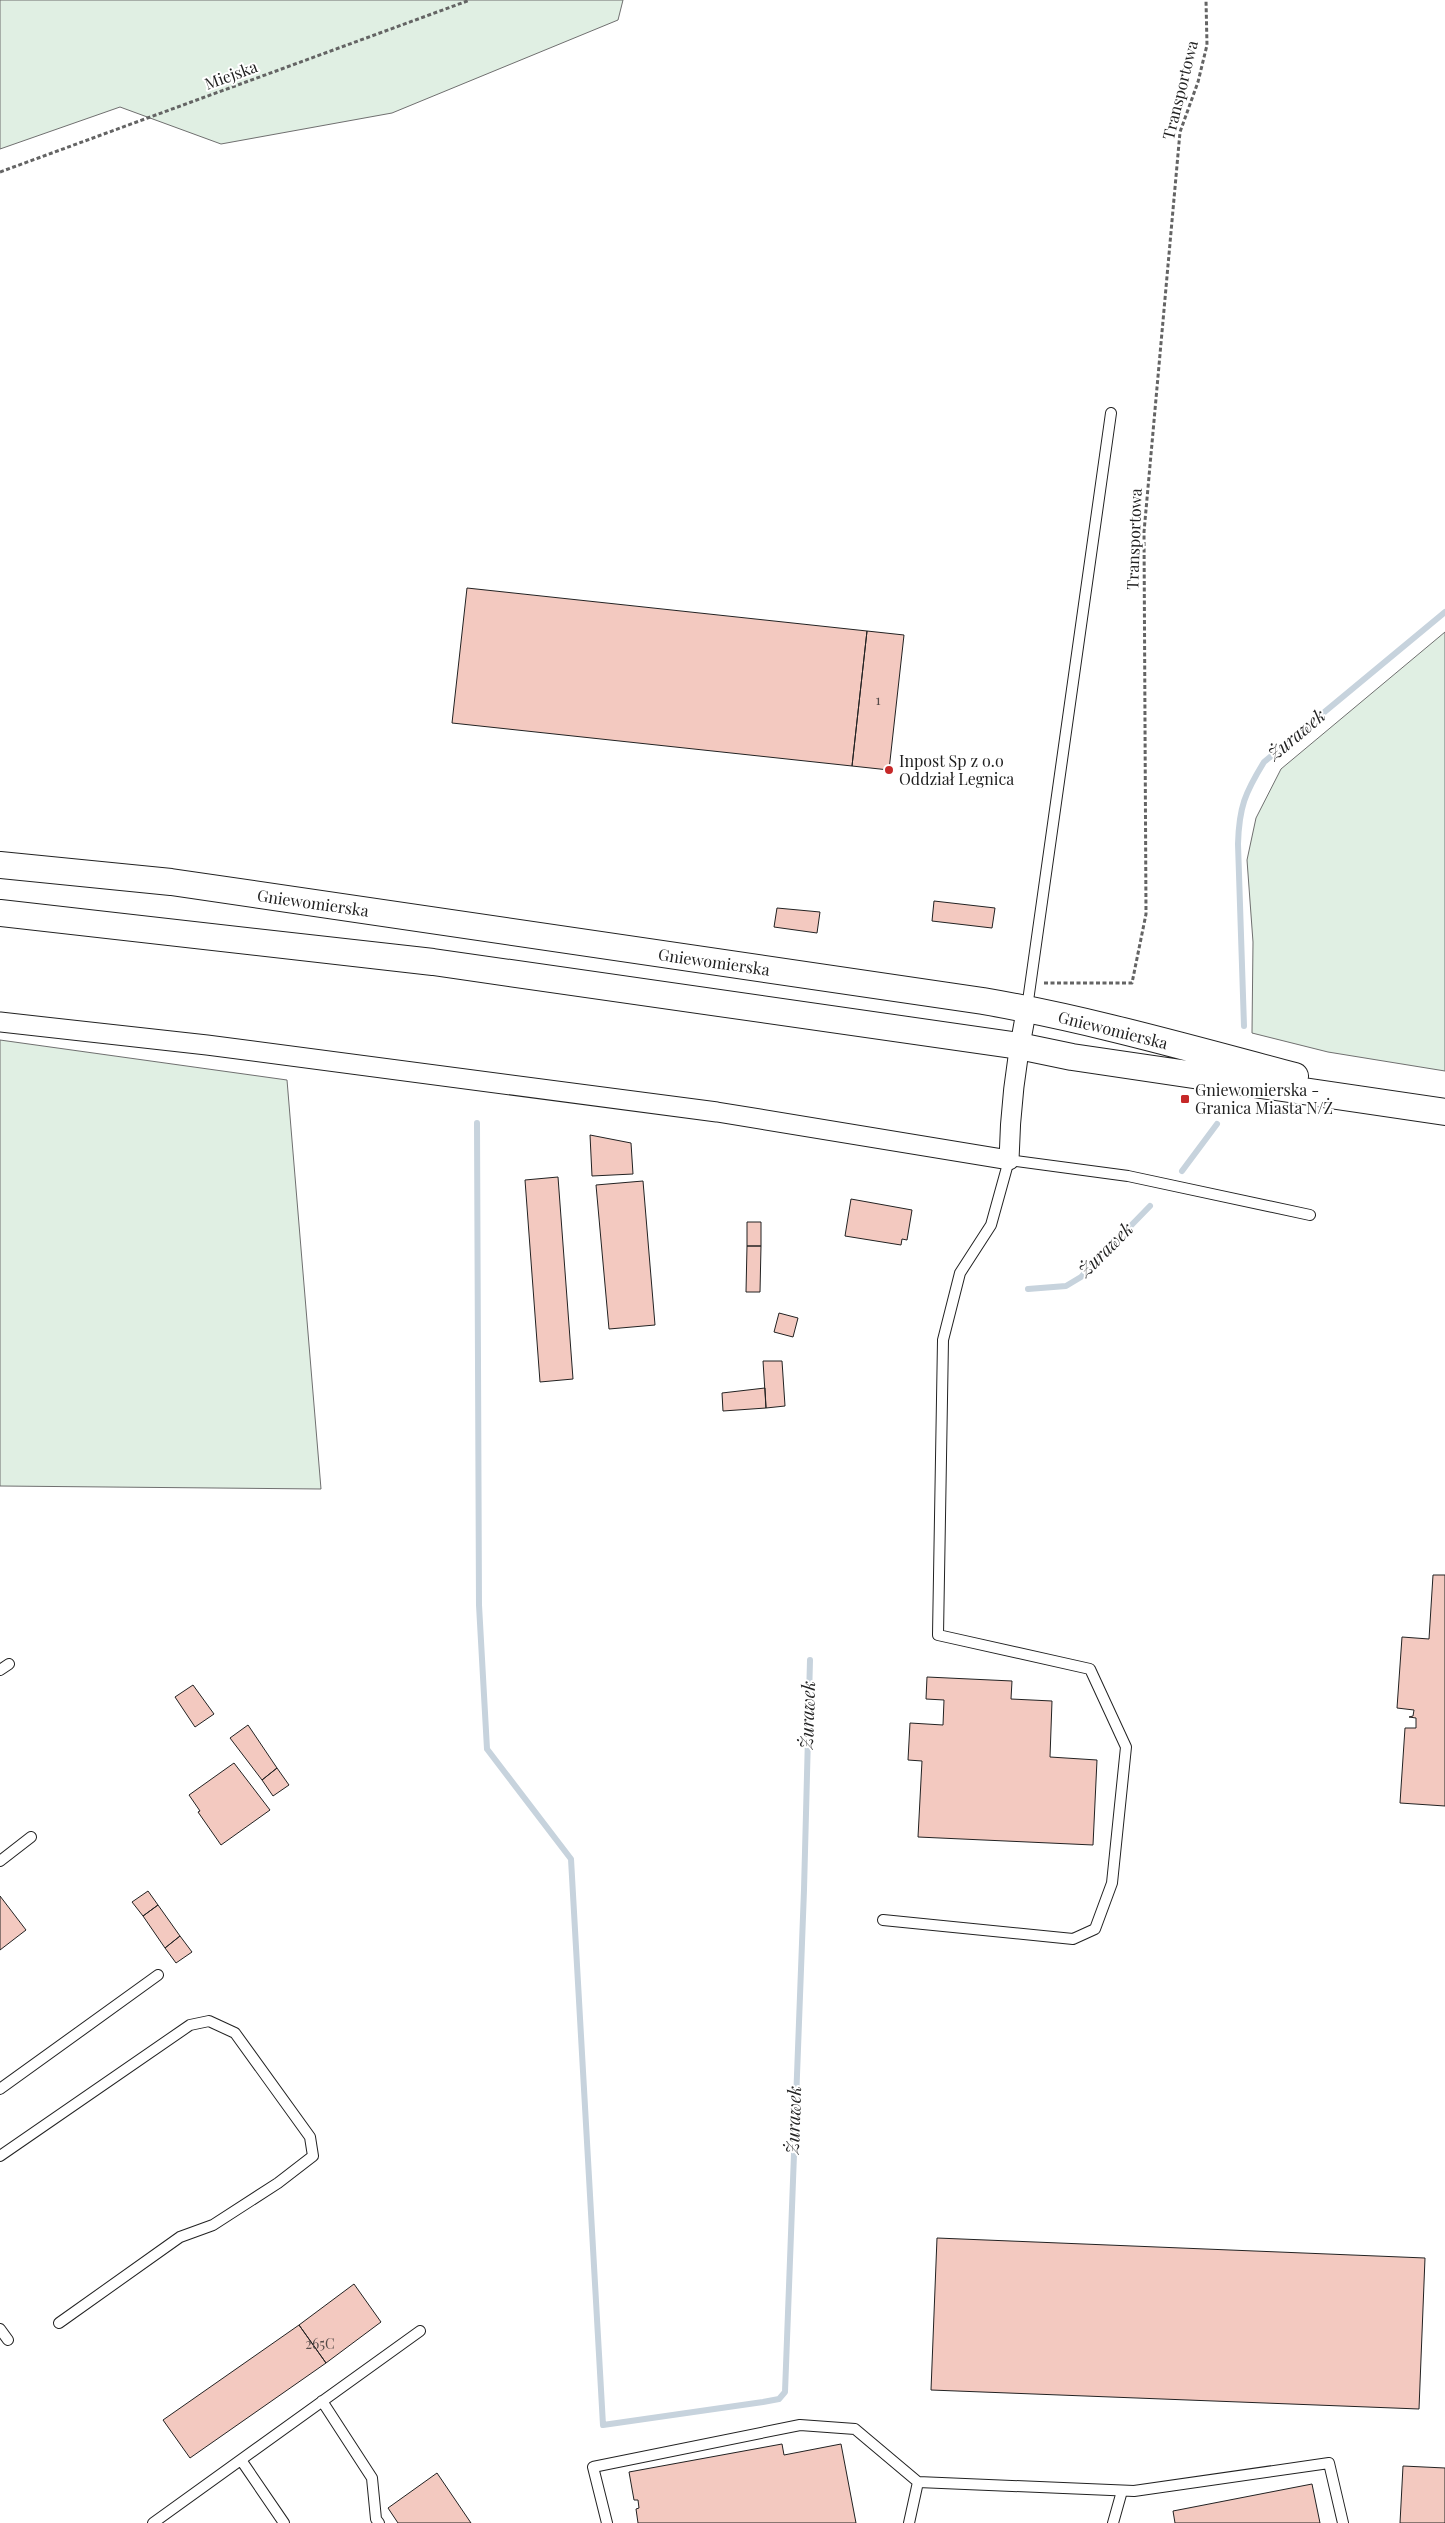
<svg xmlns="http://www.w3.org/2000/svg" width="1445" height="2523" font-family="'Playfair Display',serif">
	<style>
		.green { fill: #e0efe3; stroke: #6f6f6f }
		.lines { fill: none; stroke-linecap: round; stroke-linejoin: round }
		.stream { stroke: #c7d3dd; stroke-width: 6 }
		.building { fill: #f3c9c0; stroke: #222 }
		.lane-casing { stroke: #222; stroke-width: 12 }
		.street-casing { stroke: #222; stroke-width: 21 }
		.secondary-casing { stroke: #222; stroke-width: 28 }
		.path { stroke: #646464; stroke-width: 3; stroke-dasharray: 4 2.5; stroke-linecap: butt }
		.lane { stroke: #fff; stroke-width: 10 }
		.street { stroke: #fff; stroke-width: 19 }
		.secondary { stroke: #fff; stroke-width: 26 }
		.poi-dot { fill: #c62828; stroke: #fff; stroke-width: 2 }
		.labels { text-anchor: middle; stroke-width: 4; stroke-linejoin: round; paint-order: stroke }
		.number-label { font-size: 14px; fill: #564c4a }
		.street-label { font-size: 16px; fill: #222; stroke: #fff }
		.poi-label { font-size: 16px; fill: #222; stroke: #fff; text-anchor: start }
		.water-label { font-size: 18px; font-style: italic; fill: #222; stroke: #fff }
	</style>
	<rect width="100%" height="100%" fill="#fff"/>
	<path class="green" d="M0 0H623L618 20 392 113 221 144 120 107 0 149Z
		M1445 632V1071L1328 1052 1252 1033 1253 942 1247 860 1256 818 1281 769Z
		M0 1040 287 1080 321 1489 0 1486Z"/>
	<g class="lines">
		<path class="stream" d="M1244 1026 1238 844C1239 807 1245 793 1264 762L1445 612
			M477 1123 479 1605 487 1749 571 1859 603 2425 763 2402 779 2399 785 2392 804 1890 810 1660
			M1182 1171 1217 1124
			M1028 1289 1066 1286 1081 1277 1150 1206"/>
	</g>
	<path class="building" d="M467 588 867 631 852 766 452 723Z
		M867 631 904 635 889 770 852 766Z
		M934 901 995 908 992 928 932 921Z
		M777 908 820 912 817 933 774 927Z
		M590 1135 631 1143 633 1174 592 1176Z
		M558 1177 573 1379 540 1382 525 1180Z
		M643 1181 655 1325 609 1329 596 1185Z
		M851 1199 912 1210 907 1240 902 1239 901 1245 845 1236Z
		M747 1222H761V1246H747Z
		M747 1246H761L760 1292H746Z
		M779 1313 798 1318 793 1337 774 1332Z
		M763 1361H782L785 1406 766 1408Z
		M765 1388 766 1408 723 1411 722 1393Z
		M1433 1575H1445V1806L1400 1803 1405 1728H1416V1718L1409 1717 1413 1716 1414 1710 1397 1708 1402 1637 1429 1639Z
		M927 1677 1012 1681 1011 1699 1052 1701 1050 1757 1097 1760 1093 1845 918 1837 922 1761 908 1760 910 1723 943 1725 944 1700 926 1699Z
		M193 1685 214 1714 195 1727 175 1697Z
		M248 1725 277 1768 262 1780 230 1738Z
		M234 1763 270 1810 221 1845 198 1812 200 1811 189 1795Z
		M277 1768 289 1785 273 1796 262 1780Z
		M148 1891 158 1905 143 1916 132 1902Z
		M0 1896 26 1930 0 1950Z
		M158 1905 180 1936 165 1948 143 1916Z
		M180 1936 192 1952 176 1963 165 1948Z
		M937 2238 1425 2258 1419 2409 931 2390Z
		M354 2284 381 2322 326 2363 299 2325Z
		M299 2325 326 2363 190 2458 163 2420Z
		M782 2444 784 2455 841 2444 856 2523H638L636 2509 639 2508 638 2500H634L629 2472Z
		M1403 2466 1445 2468V2523H1400Z
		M437 2473 471 2523H398L388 2508Z
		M1312 2484 1320 2523H1175L1173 2511Z"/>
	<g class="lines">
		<defs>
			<path id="lane" d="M1027 1008 1111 413
				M0 1670 9 1664
				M0 1861 31 1837
				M883 1920 1073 1939 1095 1929 1112 1883 1126 1747 1090 1669 938 1635 943 1340 960 1273 991 1225 1009 1160 1128 1176 1310 1215
				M0 2089 158 1975
				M0 2156 190 2025 209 2021 235 2033 310 2137 313 2156 278 2183 213 2225 180 2237 59 2323
				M0 2329 8 2340
				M322 2401 372 2478 376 2519 379 2523
				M241 2460 284 2523
				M153 2523 420 2331
				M607 2523 593 2467 800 2425 855 2429 918 2482 1134 2491 1329 2463 1343 2523
				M909 2523 918 2482
				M1113 2523 1122 2491"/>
			<path id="street" d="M0 1022 207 1045 717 1112 1009 1160C1010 1109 1016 1059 1027 1008"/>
			<path id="secondary" d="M0 865 171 882 983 1001C1088 1019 1192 1049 1295 1076
				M0 913 433 962 1019 1046 1072 1057 1445 1112"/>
		</defs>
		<use href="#lane" class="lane-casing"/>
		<use href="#street" class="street-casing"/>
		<use href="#secondary" class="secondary-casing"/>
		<path class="path" d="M0 172 470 0
			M1044 983H1132L1146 914 1144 532 1180 132 1198 82 1207 45 1206 0"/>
		<use href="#lane" class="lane"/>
		<use href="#street" class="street"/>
		<use href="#secondary" class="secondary"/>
	</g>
	<g class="poi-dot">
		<circle cx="889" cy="770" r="5"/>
		<rect x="1180" y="1094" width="10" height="10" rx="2.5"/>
	</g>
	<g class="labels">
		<g class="number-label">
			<text x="878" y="705">1</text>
			<text x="320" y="2349">265C</text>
		</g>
		<g class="street-label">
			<text transform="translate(231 75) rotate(-20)" y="6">Miejska</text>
			<text transform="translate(1180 90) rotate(-76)" y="6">Transportowa</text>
			<text transform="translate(1134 539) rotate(-88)" y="6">Transportowa</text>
			<text transform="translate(313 903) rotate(8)" y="6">Gniewomierska</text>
			<text transform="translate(714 962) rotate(8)" y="6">Gniewomierska</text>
			<text transform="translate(1113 1030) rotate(14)" y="6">Gniewomierska</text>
		</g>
		<g class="poi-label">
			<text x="899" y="767">Inpost Sp z o.o<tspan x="899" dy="18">Oddział Legnica</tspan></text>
			<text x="1195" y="1096">Gniewomierska -<tspan x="1195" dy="18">Granica Miasta N/Ż</tspan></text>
		</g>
		<g class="water-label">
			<text transform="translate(1297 735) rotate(-40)" y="6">Żurawek</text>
			<text transform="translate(1106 1250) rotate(-45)" y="6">Żurawek</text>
			<text transform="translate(808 1715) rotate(-88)" y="6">Żurawek</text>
			<text transform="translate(794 2120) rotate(-88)" y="6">Żurawek</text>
		</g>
	</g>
</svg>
